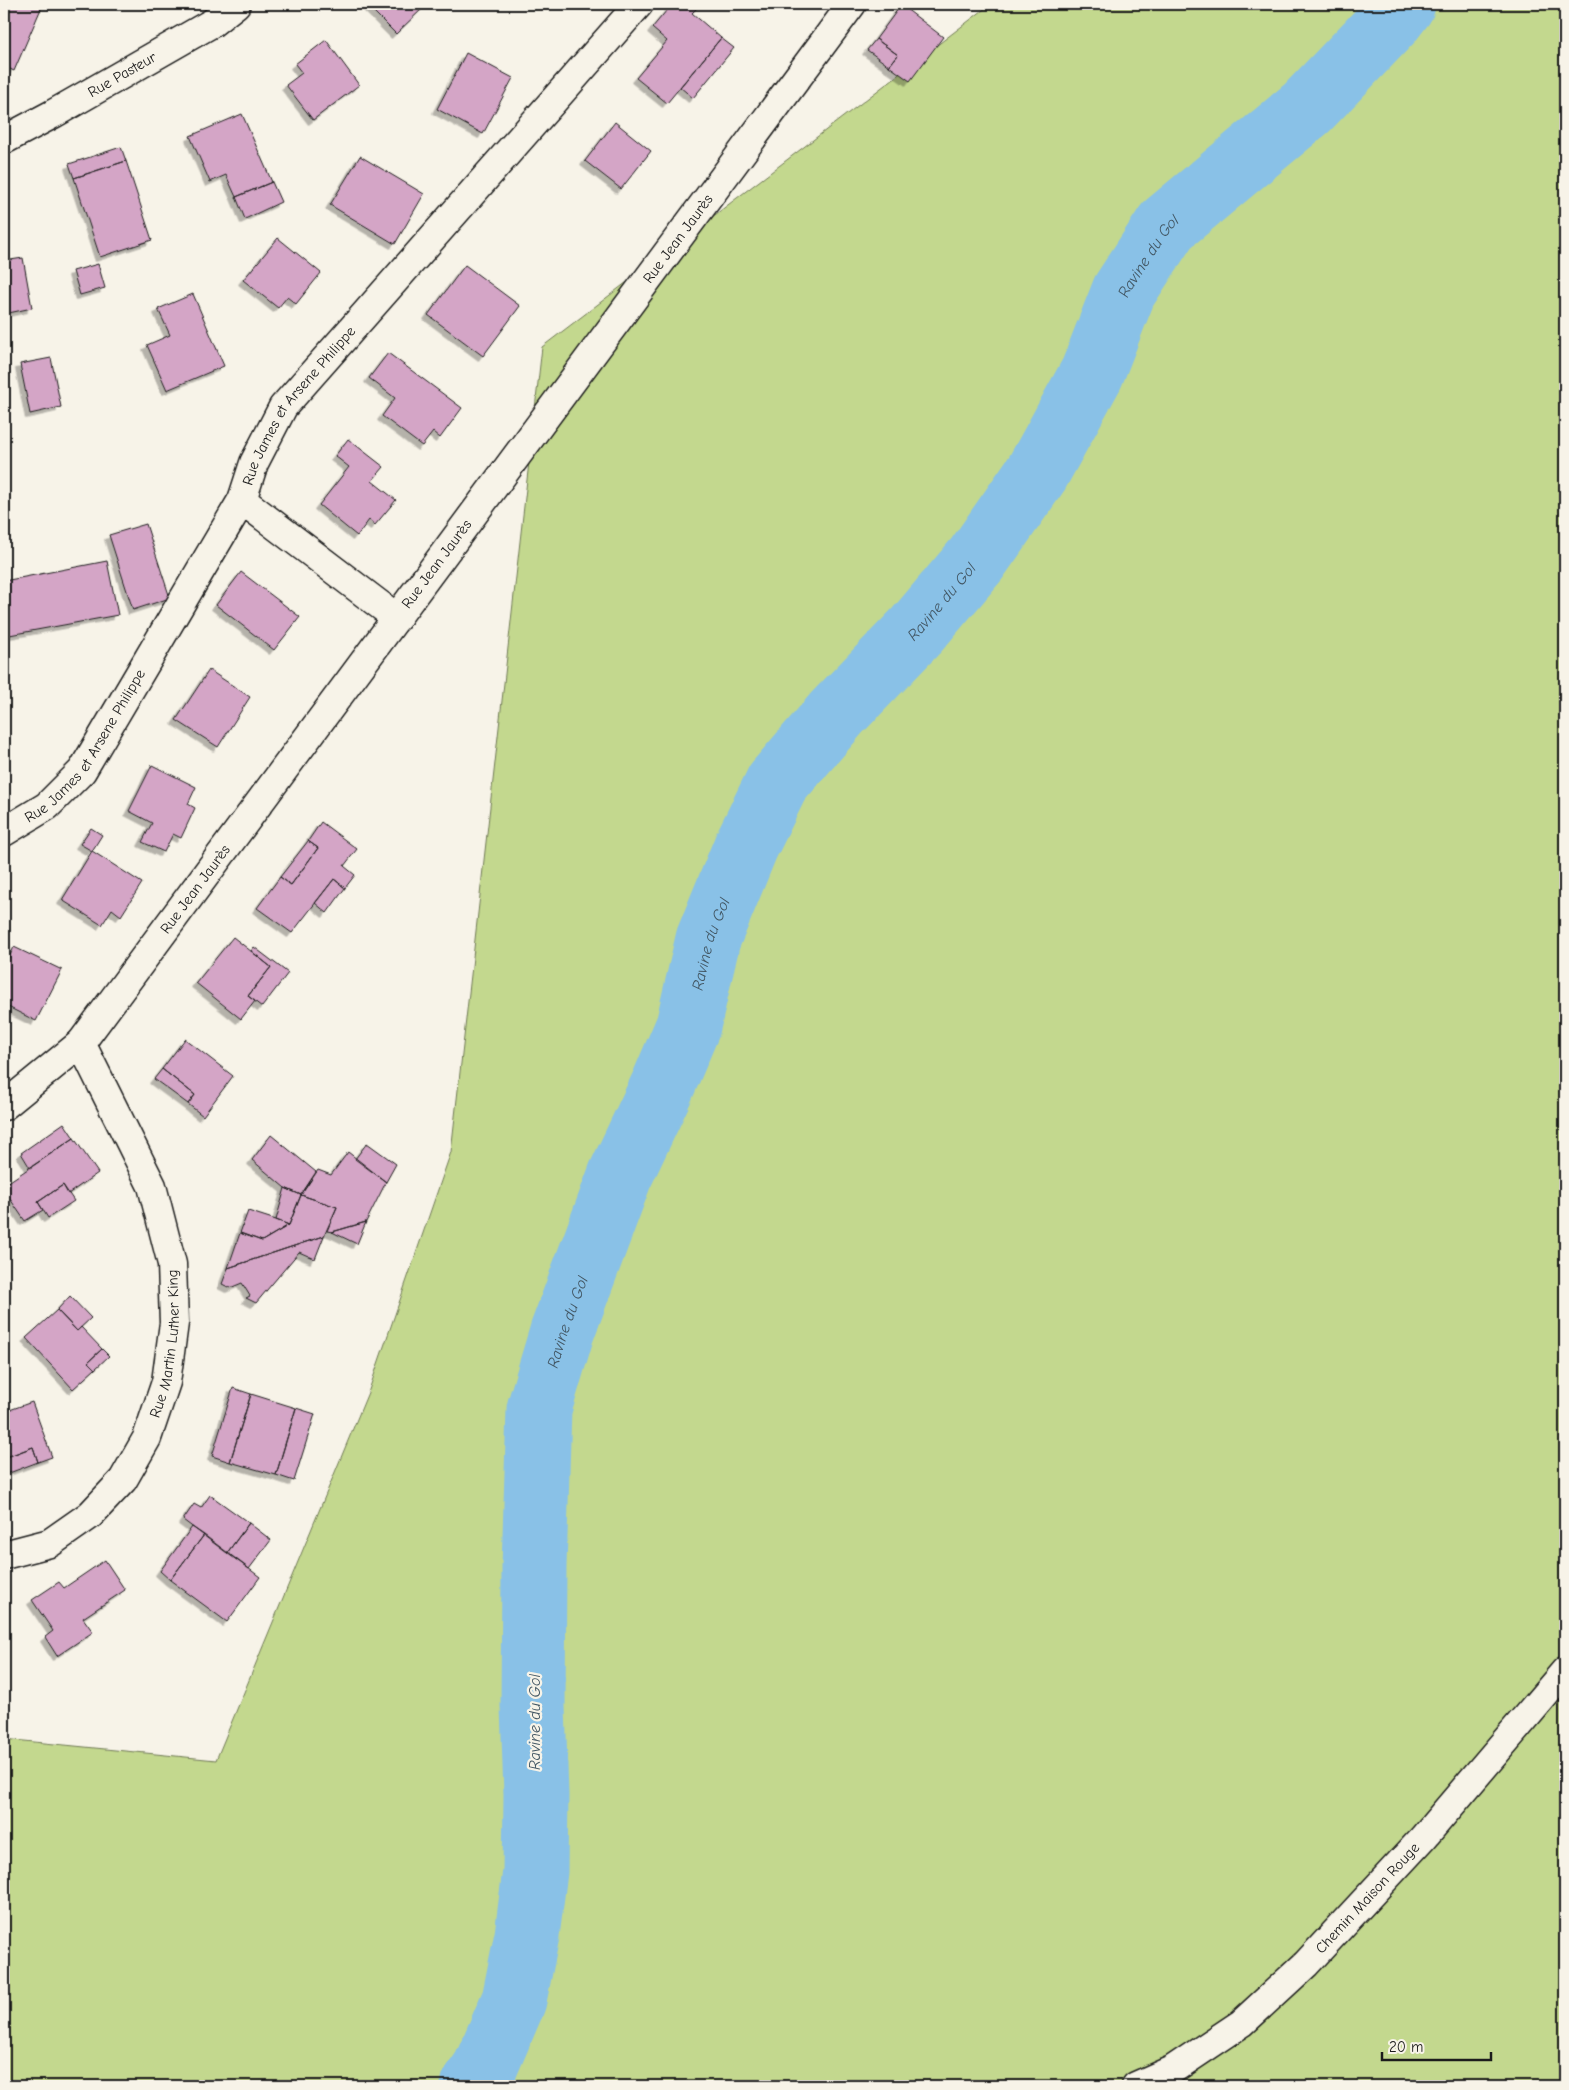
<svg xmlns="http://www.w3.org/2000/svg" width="1569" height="2090" font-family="'Comic Neue',sans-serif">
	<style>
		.green { fill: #c3d88e; stroke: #707a55 }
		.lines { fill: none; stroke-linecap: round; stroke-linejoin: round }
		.river { stroke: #89c1e7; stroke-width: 65 }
		.building { fill: #d4a5c6; stroke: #1c1c1c; filter: url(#shadow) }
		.minor-casing { stroke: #1c1c1c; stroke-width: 31 }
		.minor { stroke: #f7f3e8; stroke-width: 28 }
		.labels { text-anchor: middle; stroke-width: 4.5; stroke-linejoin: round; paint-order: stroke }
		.street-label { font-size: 15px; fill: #1c1c1c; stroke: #f7f3e8 }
		.water-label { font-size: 16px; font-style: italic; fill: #425663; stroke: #f7f3e8 }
	</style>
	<defs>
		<filter id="shadow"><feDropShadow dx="-4.5" dy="4.5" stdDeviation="0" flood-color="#0004"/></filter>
	</defs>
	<rect width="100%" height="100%" fill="#f7f3e8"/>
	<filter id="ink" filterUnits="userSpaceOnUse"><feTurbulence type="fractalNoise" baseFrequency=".02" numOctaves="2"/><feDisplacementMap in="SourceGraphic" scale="10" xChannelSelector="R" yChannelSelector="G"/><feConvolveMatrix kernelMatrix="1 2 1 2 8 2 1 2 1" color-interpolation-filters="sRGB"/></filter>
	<g filter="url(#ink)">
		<path class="green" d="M991 4H1565V2086H4V1739L216 1760 369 1390 451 1152 542 347Z"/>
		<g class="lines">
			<path class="river" id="s1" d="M473 2086 485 2068 514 2000 527 1935 535 1871 536 1795 533 1706 534 1567 539 1409 562 1332 620 1176 663 1085 688 1026 708 939 746 846 777 783 837 713 917 630 977 559 1037 473 1092 373 1124 291 1167 225 1307 108 1390 21 1403 4"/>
		</g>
		<path class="building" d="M4 4H43L14 71 4 66Z
			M370 4H427L396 34 368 6Z
			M672 4H701L692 13 721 38 667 103 636 78 667 41 652 28Z
			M901 5 943 37 910 81 889 66 898 55 876 39Z
			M721 38 734 48 693 98 680 87Z
			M876 39 898 55 889 66 867 50Z
			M326 40 359 85 313 120 286 85 302 73 295 64Z
			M466 53 513 78 483 134 437 109Z
			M242 114 272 182 236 197 226 175 210 182 190 136Z
			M615 122 651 151 621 189 585 161Z
			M121 147 126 161 74 178 69 164Z
			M360 156 424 194 395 244 330 205Z
			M126 161 152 240 100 257 74 178Z
			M272 182 281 202 245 219 236 197Z
			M278 238 321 273 296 304 287 297 278 308 243 280Z
			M23 258 32 308 4 314V261Z
			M98 264 105 288 80 295 73 271Z
			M465 265 520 306 483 356 428 315Z
			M193 294 224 366 167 390 147 345 170 335 158 309Z
			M388 353 462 408 440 438 433 432 422 446 382 416 395 398 369 378Z
			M51 358 61 407 30 414 20 364Z
			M348 439 384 467 372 481 396 500 375 525 369 520 357 536 319 505 349 467 335 456Z
			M146 524 170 598 133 610 109 535Z
			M107 561 118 615 4 636V581Z
			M241 572 300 617 274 650 216 605Z
			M209 670 250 697 218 747 176 720Z
			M152 765 196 787 188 804 195 808 181 838 173 834 164 852 142 842 152 823 129 811Z
			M321 822 357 849 344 866 355 875 345 888 334 879 292 933 257 908 280 877 291 885 318 848 308 841Z
			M91 828 102 835 92 851 80 844Z
			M308 841 318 848 291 885 280 877Z
			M92 851 142 883 121 916 112 909 102 925 62 900Z
			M334 879 345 888 327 913 315 903Z
			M233 937 271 967 248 996 255 1001 241 1019 196 983Z
			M14 947 62 970 36 1021 4 1005V968Z
			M254 947 288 973 262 1007 248 996 271 967 251 951Z
			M185 1039 233 1076 203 1116 188 1104 195 1095 162 1069Z
			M162 1069 195 1095 188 1104 154 1079Z
			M64 1123 74 1138 30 1168 21 1153Z
			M271 1135 316 1172 301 1195 285 1188 252 1160Z
			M74 1138 98 1173 68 1194 63 1185 38 1202 43 1210 25 1221 4 1190V1185Z
			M367 1143 396 1164 386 1182 355 1159Z
			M348 1152 386 1182 366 1222 332 1232 327 1231 337 1207 301 1195 318 1170 331 1175Z
			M63 1185 74 1201 48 1218 38 1202Z
			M285 1188 301 1195 289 1225 276 1220Z
			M301 1195 337 1207 324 1236 228 1268 240 1233 262 1241 289 1225Z
			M248 1211 276 1220 289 1225 262 1241 240 1233Z
			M366 1222 357 1244 332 1232Z
			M324 1236 315 1259 299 1252 256 1303 246 1298 250 1296 242 1283 230 1288 222 1284 228 1268Z
			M70 1296 91 1318 77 1331 57 1310Z
			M57 1310 77 1331 81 1327 102 1349 88 1362 95 1369 73 1389 26 1338Z
			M102 1349 109 1356 95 1369 88 1362Z
			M233 1388 251 1394 230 1462 212 1456Z
			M251 1394 296 1408 276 1475 230 1462Z
			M32 1402 52 1457 38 1462 33 1447 4 1458V1412Z
			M296 1408 315 1414 294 1481 276 1475Z
			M33 1447 38 1462 4 1475V1458Z
			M210 1495 249 1523 227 1553 183 1520 194 1504 201 1508Z
			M249 1523 271 1540 249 1569 227 1553Z
			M192 1527 204 1535 170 1580 160 1571Z
			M204 1535 260 1577 227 1622 170 1580Z
			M105 1560 125 1590 83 1618 93 1632 57 1656 45 1637 53 1631 32 1600 59 1582 64 1588Z"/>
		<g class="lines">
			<defs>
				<g id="minor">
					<path id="s2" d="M4 140 53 114 212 23 236 4"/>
					<path d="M242 500 397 618"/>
					<path id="s3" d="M4 832 47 806 82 771 242 500 254 463 283 407 639 4"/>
					<path id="s4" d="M4 1106 81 1043 852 4"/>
					<path id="s5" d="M4 1555 50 1543 90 1515 123 1480 147 1438 166 1382 174 1323 172 1264 152 1186 81 1043"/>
					<path id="s6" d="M1136 2086 1172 2070 1242 2023 1306 1964 1423 1838 1565 1671"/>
				</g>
			</defs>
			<use href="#minor" class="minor-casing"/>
			<use href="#minor" class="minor"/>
		</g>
	</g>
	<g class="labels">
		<g class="street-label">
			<text dy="5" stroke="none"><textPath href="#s2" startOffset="135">Rue Pasteur</textPath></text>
			<text dy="5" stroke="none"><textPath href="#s4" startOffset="1101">Rue Jean Jaurès</textPath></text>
			<text dy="5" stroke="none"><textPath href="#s3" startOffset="526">Rue James et Arsene Philippe</textPath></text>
			<text dy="5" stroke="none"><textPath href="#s4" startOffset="696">Rue Jean Jaurès</textPath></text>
			<text dy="5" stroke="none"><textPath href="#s3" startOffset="121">Rue James et Arsene Philippe</textPath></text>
			<text dy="5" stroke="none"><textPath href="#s4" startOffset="291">Rue Jean Jaurès</textPath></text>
			<text dy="5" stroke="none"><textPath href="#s5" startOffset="290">Rue Martin Luther King</textPath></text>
			<text dy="5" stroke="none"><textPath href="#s6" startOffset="301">Chemin Maison Rouge</textPath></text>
		</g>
		<g class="water-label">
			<text dy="6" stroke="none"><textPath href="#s1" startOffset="2010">Ravine du Gol</textPath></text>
			<text dy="6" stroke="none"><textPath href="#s1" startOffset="1605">Ravine du Gol</textPath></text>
			<text dy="6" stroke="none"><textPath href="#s1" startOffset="1185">Ravine du Gol</textPath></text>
			<text dy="6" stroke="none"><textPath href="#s1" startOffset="780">Ravine du Gol</textPath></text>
			<text transform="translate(534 1722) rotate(-90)" y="6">Ravine du Gol</text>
		</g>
	</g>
	<rect width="1569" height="2090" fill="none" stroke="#f7f3e8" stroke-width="20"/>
	<rect x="10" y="10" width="1549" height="2070" fill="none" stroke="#1c1c1c" stroke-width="2" filter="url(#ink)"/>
	<path d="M1382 2052v8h109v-8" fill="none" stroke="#1c1c1c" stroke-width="2.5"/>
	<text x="1389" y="2052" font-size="15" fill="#1c1c1c" stroke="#f7f3e8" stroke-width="4" paint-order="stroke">20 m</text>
</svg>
